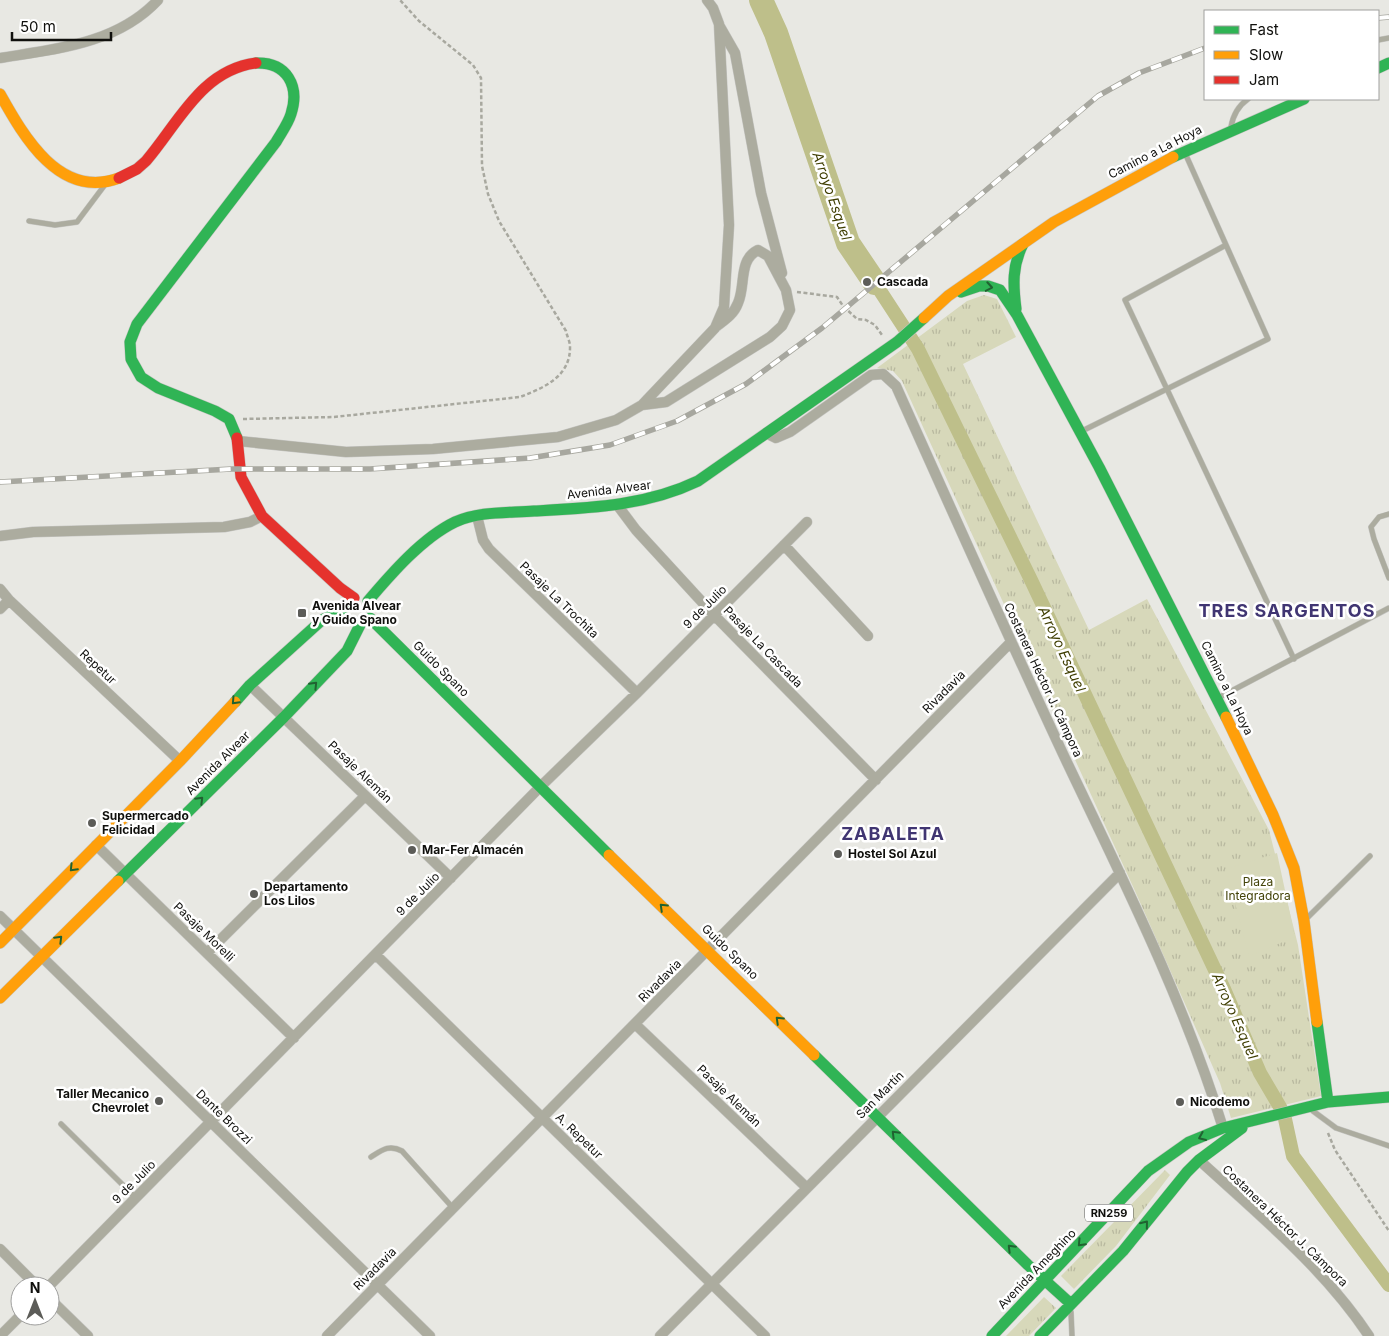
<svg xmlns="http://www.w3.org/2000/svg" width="1389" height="1336" font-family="Inter,sans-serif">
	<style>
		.grass { fill: url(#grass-tufts) }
		.park { fill: #d7d8ba }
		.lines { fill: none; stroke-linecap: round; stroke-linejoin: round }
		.canal { stroke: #bebf8a; stroke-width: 14 }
		.river { stroke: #bebf8a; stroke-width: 24 }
		.lane-casing { stroke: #c5c5c2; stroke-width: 6 }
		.street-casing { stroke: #c5c5c2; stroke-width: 11 }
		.fast-casing { stroke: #c5c5c2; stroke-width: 12 }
		.slow-casing { stroke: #c5c5c2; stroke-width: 12 }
		.jam-casing { stroke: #c5c5c2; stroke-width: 12 }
		.path { stroke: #a8a89f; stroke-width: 2.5; stroke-dasharray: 4 2.5; stroke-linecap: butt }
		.lane { stroke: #acac9f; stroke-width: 5 }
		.street { stroke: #acac9f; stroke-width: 10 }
		.fast { stroke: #30b455; stroke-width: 11 }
		.slow { stroke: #ff9f0a; stroke-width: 11 }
		.jam { stroke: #e5322d; stroke-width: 11 }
		.rail-casing { stroke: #a7a79f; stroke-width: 5.5 }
		.rail { stroke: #fff; stroke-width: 4; stroke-dasharray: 11; stroke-linecap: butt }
		.oneway { stroke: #206231 }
		.poi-dot { fill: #5c5c58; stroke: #fff; stroke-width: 2 }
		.labels { text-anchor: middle; stroke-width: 5; stroke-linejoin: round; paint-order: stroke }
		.shield { fill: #fff; stroke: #585856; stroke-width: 1 }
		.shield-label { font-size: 11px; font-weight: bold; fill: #10100d }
		.street-label { font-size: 12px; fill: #10100d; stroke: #fff }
		.poi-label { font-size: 12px; font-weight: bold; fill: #10100d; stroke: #fff; text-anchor: start }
		.park-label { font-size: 12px; fill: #44440a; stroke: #fff }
		.water-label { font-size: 14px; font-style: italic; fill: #3f3e02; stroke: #fff }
		.district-label { font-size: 18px; font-weight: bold; letter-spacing: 1px; fill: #403572; stroke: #fff }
	</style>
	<defs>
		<pattern id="grass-tufts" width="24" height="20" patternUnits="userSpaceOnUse" patternTransform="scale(1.25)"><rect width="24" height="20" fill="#d7d8ba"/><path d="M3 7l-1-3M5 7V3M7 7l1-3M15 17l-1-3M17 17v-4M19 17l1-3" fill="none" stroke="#b8b89f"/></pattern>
	</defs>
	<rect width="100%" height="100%" fill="#e8e8e3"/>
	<path class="grass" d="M984 295 997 299 1016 337 963 364 1089 630 1147 599 1269 830 1298 945 1321 1096 1231 1118 1220 1083 1135 891 902 381 893 371 877 368 967 301Z
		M1165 1170 1170 1175 1116 1246 1074 1289 1061 1276Z
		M1044 1297 1056 1308 1029 1336H1006Z"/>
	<path class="park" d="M1277 853 1295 937 1249 956 1226 869Z"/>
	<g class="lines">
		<path class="canal" d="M875 283 918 349 1031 580 1224 989 1260 1073 1280 1107 1285 1119 1293 1156 1389 1285"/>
		<path class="river" d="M761 0 776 33 848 243 875 283"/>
		<defs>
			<path id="lane" d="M1378 40 1389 38
				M1231 127C1233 115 1238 106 1248 99
				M29 221 55 225 77 222 104 186
				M1226 245 1125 300 1294 659
				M1082 431 1268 339 1185 153
				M1389 514 1379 517 1371 527 1374 539 1389 578
				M1220 697 1389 608
				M1306 919 1370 856
				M1313 1111 1336 1128 1389 1146
				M61 1124 136 1198
				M371 1157C382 1150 389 1144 402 1151L453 1208
				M1071 1312 1072 1336"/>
			<path id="street" d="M719 25 735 53 761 193 782 273
				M0 58C56 49 117 44 158 0
				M642 405 666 402 770 337 782 326 790 310 786 290 768 256 758 250C738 260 746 285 738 303 734 314 725 320 717 326
				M766 433 776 438 790 432 871 375 883 374 896 386C951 509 1006 632 1063 754 1121 876 1183 998 1223 1128
				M238 441 346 452 433 449 558 437 616 420 642 405 715 328 724 307 729 225 719 24 713 8 707 0
				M618 506 636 530 714 615 876 780
				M477 516 483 540 489 549 637 693
				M0 536 33 532 224 527 250 522 262 516
				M784 545 868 636
				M0 589 9 600 180 761
				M0 609 9 600
				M250 685 451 878
				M96 845 294 1038
				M0 916 430 1336
				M207 953 365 796
				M376 955 765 1336
				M635 1024 806 1187
				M1199 1160C1259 1215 1324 1268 1369 1336
				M0 1249 37 1286
				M49 1286 540 787 637 693 807 522
				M50 1299 88 1336
				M0 1336 20 1316
				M327 1336 1011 642
				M660 1336 1120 873"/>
			<path id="fast" d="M1378 68 1389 63
				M1173 157 1304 99
				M961 292 979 286H988L1000 290 1017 315 1099 467 1226 717
				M1016 309C1013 285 1012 266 1023 244
				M237 438 229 419 215 411 158 388 141 377 131 359 130 342 137 324 276 142C281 133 288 124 291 114 300 86 287 62 256 63
				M368 601C391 574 422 538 455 522 479 511 509 513 534 511 591 508 646 506 698 481L897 342 924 318
				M370 618 609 855
				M235 702 250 685 322 620 346 607
				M118 881 284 717 347 651 360 625
				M1317 1022 1328 1102
				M814 1055 1028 1265 1071 1304
				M992 1336 1148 1171 1189 1142 1223 1128 1328 1102 1389 1097
				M1040 1336 1123 1251 1187 1172 1199 1160 1242 1128"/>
			<path id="slow" d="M0 94C24 137 60 200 119 178
				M924 318 948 296 1054 222 1173 157
				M1226 717 1273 815 1294 868 1304 921 1317 1022
				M609 855 814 1055
				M0 943 180 761 235 702
				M0 998 118 881"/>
			<path id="jam" d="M119 178 137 169 146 161C178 124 201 70 256 63
				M237 438 241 477 262 516 340 588 354 598"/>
		</defs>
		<use href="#lane" class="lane-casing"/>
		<use href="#street" class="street-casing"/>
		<use href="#fast" class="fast-casing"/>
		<use href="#slow" class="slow-casing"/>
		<use href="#jam" class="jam-casing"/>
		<path class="path" d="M797 292 837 297 843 306 857 319 866 320 875 325 882 335
			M243 419 334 417 520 397C543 388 571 377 570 346 570 342 567 336 566 331L499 221 488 194 482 166 481 78 473 65 419 21 400 0
			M1328 1133 1335 1150 1389 1231"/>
		<use href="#lane" class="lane"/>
		<use href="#street" class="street"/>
		<use href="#fast" class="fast"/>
		<use href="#slow" class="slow"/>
		<use href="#jam" class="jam"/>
		<defs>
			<path id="rail" d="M1378 18 1389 17
				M0 482 231 469H370L530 458 610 445 677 421 746 384 822 328 1098 96 1139 73 1205 48"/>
		</defs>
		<use href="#rail" class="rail-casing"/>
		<use href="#rail" class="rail"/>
	</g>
	<defs><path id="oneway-chevron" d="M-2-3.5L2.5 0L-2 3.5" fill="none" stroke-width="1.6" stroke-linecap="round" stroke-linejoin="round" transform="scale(1.25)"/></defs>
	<g class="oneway">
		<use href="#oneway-chevron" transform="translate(989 287) rotate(10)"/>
		<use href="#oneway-chevron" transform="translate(314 685) rotate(-46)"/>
		<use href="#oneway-chevron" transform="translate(235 701) rotate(133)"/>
		<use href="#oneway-chevron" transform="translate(200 800) rotate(-45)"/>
		<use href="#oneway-chevron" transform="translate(73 868) rotate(134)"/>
		<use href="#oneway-chevron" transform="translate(663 907) rotate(-136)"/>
		<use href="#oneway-chevron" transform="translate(59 939) rotate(-45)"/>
		<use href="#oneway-chevron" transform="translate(779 1020) rotate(-136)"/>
		<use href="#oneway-chevron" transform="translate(895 1134) rotate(-135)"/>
		<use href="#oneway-chevron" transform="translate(1202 1137) rotate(157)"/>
		<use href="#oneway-chevron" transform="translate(1145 1224) rotate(-51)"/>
		<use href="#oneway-chevron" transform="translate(1081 1243) rotate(133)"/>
		<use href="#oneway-chevron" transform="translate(1011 1248) rotate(-135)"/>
	</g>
	<g class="poi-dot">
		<circle cx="867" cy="282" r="5"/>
		<rect x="297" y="608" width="10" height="10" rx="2.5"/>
		<circle cx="92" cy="823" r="5"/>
		<circle cx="412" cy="850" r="5"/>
		<circle cx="838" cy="854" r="5"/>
		<circle cx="254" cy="894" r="5"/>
		<circle cx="159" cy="1101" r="5"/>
		<circle cx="1180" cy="1102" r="5"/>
	</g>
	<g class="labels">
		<rect class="shield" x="1085" y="1204.5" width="48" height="17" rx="4"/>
		<g class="shield-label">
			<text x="1109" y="1217">RN259</text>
		</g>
		<g class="street-label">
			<text transform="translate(1155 152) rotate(-27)" y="4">Camino a La Hoya</text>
			<text transform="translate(609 490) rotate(-7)" y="4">Avenida Alvear</text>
			<text transform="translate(559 600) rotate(44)" y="4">Pasaje La Trochita</text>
			<text transform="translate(705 607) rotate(-45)" y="4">9 de Julio</text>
			<text transform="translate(763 647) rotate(46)" y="4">Pasaje La Cascada</text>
			<text transform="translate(98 667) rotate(43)" y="4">Repetur</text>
			<text transform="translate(441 669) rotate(45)" y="4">Guido Spano</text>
			<text transform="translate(1043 680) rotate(65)" y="4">Costanera Héctor J. Cámpora</text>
			<text transform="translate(1227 688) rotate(64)" y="4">Camino a La Hoya</text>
			<text transform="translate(944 692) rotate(-45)" y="4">Rivadavia</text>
			<text transform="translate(218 763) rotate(-45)" y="4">Avenida Alvear</text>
			<text transform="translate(360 772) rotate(44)" y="4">Pasaje Alemán</text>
			<text transform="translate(418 894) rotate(-45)" y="4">9 de Julio</text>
			<text transform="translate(204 932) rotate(44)" y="4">Pasaje Morelli</text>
			<text transform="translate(730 952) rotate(44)" y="4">Guido Spano</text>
			<text transform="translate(660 981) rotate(-45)" y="4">Rivadavia</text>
			<text transform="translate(880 1095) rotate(-45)" y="4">San Martín</text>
			<text transform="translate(729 1096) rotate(44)" y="4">Pasaje Alemán</text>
			<text transform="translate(224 1117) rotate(44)" y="4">Dante Brozzi</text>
			<text transform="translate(579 1136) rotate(44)" y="4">A. Repetur</text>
			<text transform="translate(134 1182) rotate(-45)" y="4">9 de Julio</text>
			<text transform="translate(1285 1226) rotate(44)" y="4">Costanera Héctor J. Cámpora</text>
			<text transform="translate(375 1269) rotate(-45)" y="4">Rivadavia</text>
			<text transform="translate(1037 1269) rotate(-46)" y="4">Avenida Ameghino</text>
		</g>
		<g class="poi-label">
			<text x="877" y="286">Cascada</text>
			<text x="312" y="610">Avenida Alvear<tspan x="312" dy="14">y Guido Spano</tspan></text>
			<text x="102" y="820">Supermercado<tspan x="102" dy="14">Felicidad</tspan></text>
			<text x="422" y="854">Mar-Fer Almacén</text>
			<text x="848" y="858">Hostel Sol Azul</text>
			<text x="264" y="891">Departamento<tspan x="264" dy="14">Los Lilos</tspan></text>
			<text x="149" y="1098" text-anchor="end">Taller Mecanico<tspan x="149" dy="14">Chevrolet</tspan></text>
			<text x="1190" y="1106">Nicodemo</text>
		</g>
		<g class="park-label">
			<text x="1258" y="886">Plaza<tspan x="1258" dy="14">Integradora</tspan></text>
		</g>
		<g class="water-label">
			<text transform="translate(832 196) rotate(71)" y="5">Arroyo Esquel</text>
			<text transform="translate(1062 649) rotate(65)" y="5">Arroyo Esquel</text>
			<text transform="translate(1235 1016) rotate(66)" y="5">Arroyo Esquel</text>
		</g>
		<g class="district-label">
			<text x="1287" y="617">TRES SARGENTOS</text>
			<text x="893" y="840">ZABALETA</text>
		</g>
	</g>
	<rect x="1204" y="10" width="175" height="90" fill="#ffffff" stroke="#9f9f9e"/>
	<rect x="1214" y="26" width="25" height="8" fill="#30b455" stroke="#9f9f9e"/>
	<text x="1249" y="35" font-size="15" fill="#10100d">Fast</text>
	<rect x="1214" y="51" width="25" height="8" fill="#ff9f0a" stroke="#9f9f9e"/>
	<text x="1249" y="60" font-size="15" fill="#10100d">Slow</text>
	<rect x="1214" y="76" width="25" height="8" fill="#e5322d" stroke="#9f9f9e"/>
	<text x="1249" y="85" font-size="15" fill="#10100d">Jam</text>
	<g transform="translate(35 1301)"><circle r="24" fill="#ffffff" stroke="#9f9f9e"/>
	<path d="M0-4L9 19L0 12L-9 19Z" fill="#5c5c58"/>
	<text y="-8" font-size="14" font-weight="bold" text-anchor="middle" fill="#10100d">N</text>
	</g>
	<path d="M12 32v8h99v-8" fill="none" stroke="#10100d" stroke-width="2.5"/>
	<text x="20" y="32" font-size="15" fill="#10100d" stroke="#ffffff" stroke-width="4" paint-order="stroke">50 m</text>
</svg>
